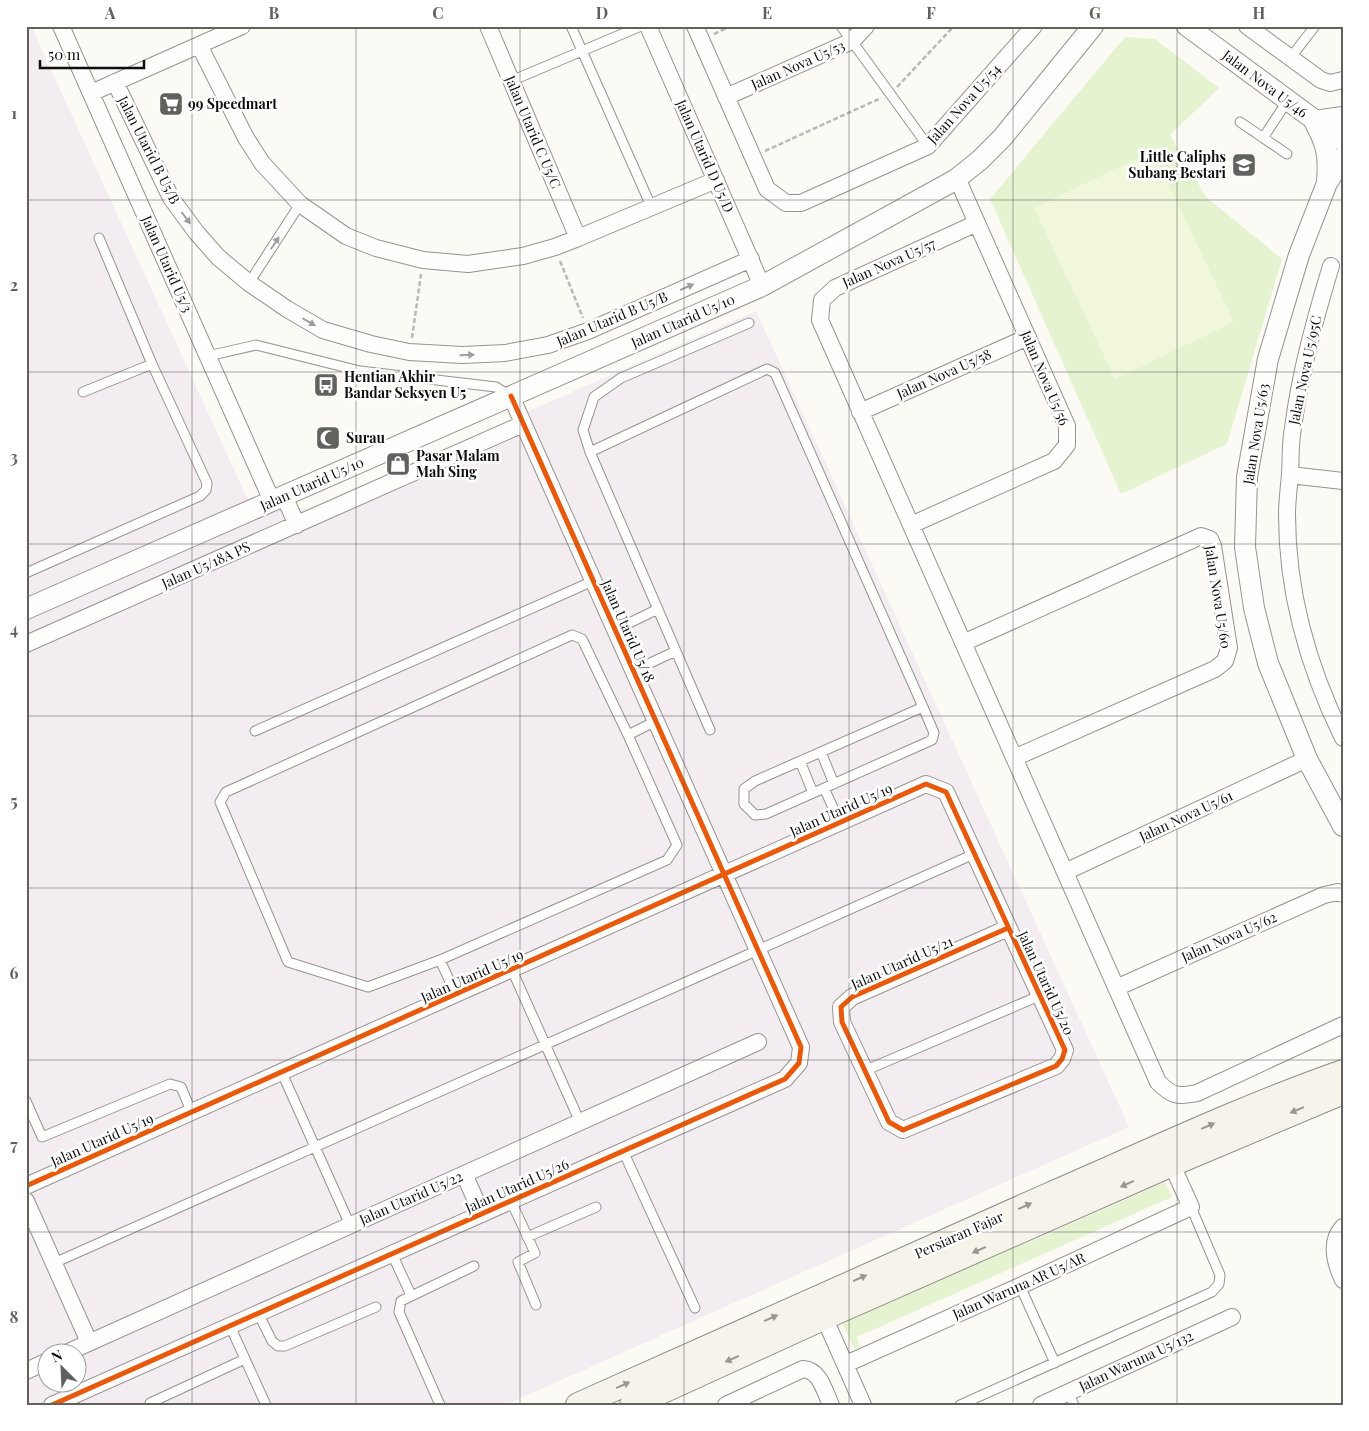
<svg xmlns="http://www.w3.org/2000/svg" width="1369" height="1431" font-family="'Playfair Display',serif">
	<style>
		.industrial { fill: #f3edf1; fill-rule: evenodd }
		.green { fill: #e6f3d1 }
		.pitch { fill: #f0f7db }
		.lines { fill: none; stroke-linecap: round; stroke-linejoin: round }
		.service-casing { stroke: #959492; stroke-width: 11 }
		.minor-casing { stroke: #959492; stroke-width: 18 }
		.tertiary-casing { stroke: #959492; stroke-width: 22 }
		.secondary-casing { stroke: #8c8b88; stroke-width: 26 }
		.path { stroke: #b8b8b7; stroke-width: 2.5; stroke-dasharray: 5 2.5; stroke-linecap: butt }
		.service { stroke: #fffefd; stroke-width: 9 }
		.minor { stroke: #fffefd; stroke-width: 16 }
		.tertiary { stroke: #fffefd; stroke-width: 20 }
		.secondary { stroke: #f5f3ea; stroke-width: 24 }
		.cycleway-casing { stroke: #fff; stroke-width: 8 }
		.cycleway { stroke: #e8590c; stroke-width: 5 }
		.oneway { fill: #9f9e9d }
		.oneway2 { fill: #999792 }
		.grid { fill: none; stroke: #61615e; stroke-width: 1; stroke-opacity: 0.55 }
		.labels { text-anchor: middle; stroke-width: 5; stroke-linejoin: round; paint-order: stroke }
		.street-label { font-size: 14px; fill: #0e0e0e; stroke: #fff }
		.poi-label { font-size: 14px; font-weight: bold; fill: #0e0e0e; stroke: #fff; text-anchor: start }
		.neatline { fill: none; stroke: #61615e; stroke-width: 2 }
		.grid-label { font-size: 16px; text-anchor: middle; font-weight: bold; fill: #61615e }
	</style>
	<rect width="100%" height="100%" fill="#fcfaf4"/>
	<path class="industrial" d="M26 26H31L247 498 307 509 756 311 1129 1127 505 1405H26ZM48 1354H78V1384H48Z"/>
	<path class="green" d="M1125 37 1155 39 1219 88 1170 135 1206 197 1282 259 1227 444 1121 494 990 199Z
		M1165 1182 1172 1197 857 1337 860 1347 854 1349 842 1322 1003 1249 1030 1242Z"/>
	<path class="pitch" d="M1153 151 1234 322 1115 379 1034 208Z"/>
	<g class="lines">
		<defs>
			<path id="service" d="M571 26 651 206
				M841 26 928 146
				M1291 57 1315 26
				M511 81 641 26
				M1240 122 1287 154
				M1263 138 1288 100
				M249 283 300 204
				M208 356 256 345 360 371 496 387 510 396
				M83 392 152 364
				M590 452 767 369 775 373 923 707
				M26 573 200 496 206 490 207 483 152 364 99 238
				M615 630 658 609
				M572 635 582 639 628 735 677 845 667 860 440 960 368 987 288 962 220 802 226 792Z
				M633 671 676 651
				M923 707 934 733 932 740 766 814 755 815 744 804V789L755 781Z
				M710 730 590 452 583 430 594 397 621 378 749 323
				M255 731 593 581
				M628 735 656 721
				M821 752 834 784
				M800 761 813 793
				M824 788 840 823
				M440 960 456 995
				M512 970 580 1122
				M864 1071 1039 996
				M282 1073 350 1225
				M26 1101 42 1137 170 1084 181 1087 192 1113
				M623 1151 695 1308
				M511 1201 535 1253 518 1262 536 1305
				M527 1237 596 1207
				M392 1254 411 1295
				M54 1263 974 854
				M1020 1286 1055 1363
				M258 1313 272 1341 278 1346H285L376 1307
				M230 1326 266 1405
				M1068 1392 1074 1405
				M150 1403 245 1359
				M440 1405 399 1312 401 1301 474 1266
				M960 1405 1212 1292 1219 1284 1220 1275 1191 1207"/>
			<path id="minor" d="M61 26 272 501
				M488 26 578 238
				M648 26 762 286
				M695 26 767 189 786 203H801L928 146 1034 26
				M1247 26 1321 80 1330 83 1343 80
				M199 45 246 138 262 163 300 204 346 236 376 248 423 260 468 264 523 256 555 247 578 238 716 180
				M115 82 171 198 196 232 218 257 249 283 287 309 323 330 371 344 409 352 462 355 505 353 548 345 588 331 751 259
				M91 93 242 26
				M726 97 852 41 866 26
				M977 223 835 288 822 300 820 320 1158 1082C1172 1096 1177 1097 1197 1093L1343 1025
				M1331 266C1315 319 1300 373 1293 428 1290 443 1291 459 1290 474 1289 487 1287 501 1287 515 1287 592 1309 669 1343 738
				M860 412 1028 337
				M1290 475 1343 481
				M284 496 297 525
				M911 525 1054 461 1067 445V426L957 178
				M963 643 1201 536 1210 539 1213 546 1229 648 1225 661 1215 669 1014 758
				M26 644 523 424
				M1065 872 1307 759
				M1116 988 1324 895 1338 892 1343 894
				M464 1174 482 1214
				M26 1186 926 784 946 792 1065 1050 1062 1059 1056 1066 903 1130 889 1122 842 1022 841 1007 852 997 1008 928
				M26 1201 89 1342
				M1343 1227C1329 1242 1335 1263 1343 1280
				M820 1308 863 1405
				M64 1354 758 1042
				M846 1364 1020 1286 1191 1207 1168 1156
				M26 1371 48 1361
				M52 1405 785 1079 799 1063 801 1047 511 396
				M726 1405 803 1369C820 1370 824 1390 831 1405
				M1041 1405 1232 1317"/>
			<path id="tertiary" d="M1187 26 1343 141
				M1314 121 1343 117
				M1315 123C1327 145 1329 156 1327 181
				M1343 157 1327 183 1299 255 1268 359 1247 477 1245 547 1254 608 1268 663 1307 759 1343 826
				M26 609 762 286 955 180 980 160 1002 138 1093 26"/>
			<path id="secondary" d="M578 1405C735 1334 892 1264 1049 1195 1146 1153 1243 1107 1343 1072
				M632 1405 825 1317 1172 1164 1343 1092"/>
		</defs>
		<use href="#service" class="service-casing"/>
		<use href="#minor" class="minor-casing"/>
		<use href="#tertiary" class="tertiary-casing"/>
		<use href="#secondary" class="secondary-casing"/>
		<path class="path" d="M714 34 731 26
			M897 87 954 26
			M765 151 881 98
			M560 261 583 318
			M412 338 421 274"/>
		<use href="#service" class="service"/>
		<use href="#minor" class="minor"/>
		<use href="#tertiary" class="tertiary"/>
		<use href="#secondary" class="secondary"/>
		<defs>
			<path id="cycleway" d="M26 1186 926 784 946 792 1065 1050 1062 1059 1056 1066 903 1130 889 1122 842 1022 841 1007 852 997 1008 928
				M52 1405 785 1079 799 1063 801 1047 511 396"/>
		</defs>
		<use href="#cycleway" class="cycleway-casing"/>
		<use href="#cycleway" class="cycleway"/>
	</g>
	<defs><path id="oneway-solid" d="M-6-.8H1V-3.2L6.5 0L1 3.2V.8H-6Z" transform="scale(1.25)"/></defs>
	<g class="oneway">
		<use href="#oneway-solid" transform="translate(186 218) rotate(53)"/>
		<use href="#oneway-solid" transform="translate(275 243) rotate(-57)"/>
		<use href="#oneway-solid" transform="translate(687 287) rotate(-24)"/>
		<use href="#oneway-solid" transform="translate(309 322) rotate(30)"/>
		<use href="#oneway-solid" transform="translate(467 355) rotate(-2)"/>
	</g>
	<g class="oneway2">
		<use href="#oneway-solid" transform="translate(1297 1110) rotate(157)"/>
		<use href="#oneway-solid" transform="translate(1208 1126) rotate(-23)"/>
		<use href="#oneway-solid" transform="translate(1127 1184) rotate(156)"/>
		<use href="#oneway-solid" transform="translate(1025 1206) rotate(-24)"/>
		<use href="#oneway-solid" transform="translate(979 1250) rotate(156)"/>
		<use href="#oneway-solid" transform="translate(860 1278) rotate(-24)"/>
		<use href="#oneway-solid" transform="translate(771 1318) rotate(-24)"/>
		<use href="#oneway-solid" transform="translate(732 1359) rotate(156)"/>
		<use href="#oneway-solid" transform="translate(623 1385) rotate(-24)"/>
	</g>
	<path class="grid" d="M192 26V1405M356 26V1405M520 26V1405M684 26V1405M849 26V1405M1013 26V1405M1177 26V1405M26 200H1343M26 372H1343M26 544H1343M26 716H1343M26 888H1343M26 1060H1343M26 1232H1343"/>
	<defs>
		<symbol id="supermarket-square" viewBox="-11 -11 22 22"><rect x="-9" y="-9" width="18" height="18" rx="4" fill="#61615e" stroke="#fff"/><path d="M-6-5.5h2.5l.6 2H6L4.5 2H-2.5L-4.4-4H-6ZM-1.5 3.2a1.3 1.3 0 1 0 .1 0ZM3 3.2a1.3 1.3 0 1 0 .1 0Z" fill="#fff"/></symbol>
		<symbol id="school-square" viewBox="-11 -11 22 22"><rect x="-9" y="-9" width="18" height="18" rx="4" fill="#61615e" stroke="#fff"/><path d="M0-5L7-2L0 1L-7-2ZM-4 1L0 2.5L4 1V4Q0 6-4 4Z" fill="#fff"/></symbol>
		<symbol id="bus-square" viewBox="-11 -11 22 22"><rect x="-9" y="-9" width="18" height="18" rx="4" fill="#61615e" stroke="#fff"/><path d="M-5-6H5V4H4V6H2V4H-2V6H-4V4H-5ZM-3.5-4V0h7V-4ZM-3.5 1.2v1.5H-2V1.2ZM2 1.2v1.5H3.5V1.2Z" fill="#fff"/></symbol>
		<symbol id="mosque-square" viewBox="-11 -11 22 22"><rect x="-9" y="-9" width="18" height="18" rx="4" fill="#61615e" stroke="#fff"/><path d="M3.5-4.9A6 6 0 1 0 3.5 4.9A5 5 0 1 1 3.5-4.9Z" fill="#fff"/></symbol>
		<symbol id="shop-square" viewBox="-11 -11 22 22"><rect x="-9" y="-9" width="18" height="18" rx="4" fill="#61615e" stroke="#fff"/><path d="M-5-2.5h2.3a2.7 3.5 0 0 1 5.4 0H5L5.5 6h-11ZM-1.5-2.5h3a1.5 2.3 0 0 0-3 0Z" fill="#fff"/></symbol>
	</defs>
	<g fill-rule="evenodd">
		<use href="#supermarket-square" x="157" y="90" width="28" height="28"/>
		<use href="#school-square" x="1230" y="151" width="28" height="28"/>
		<use href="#bus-square" x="312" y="371" width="28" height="28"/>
		<use href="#mosque-square" x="314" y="424" width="28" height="28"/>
		<use href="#shop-square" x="384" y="450" width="28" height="28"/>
	</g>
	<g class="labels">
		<g class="street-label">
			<text transform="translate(798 65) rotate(-24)" y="5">Jalan Nova U5/53</text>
			<text transform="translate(1265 84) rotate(37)" y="5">Jalan Nova U5/46</text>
			<text transform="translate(964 104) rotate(-48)" y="5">Jalan Nova U5/54</text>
			<text transform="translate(533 132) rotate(67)" y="5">Jalan Utarid C U5/C</text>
			<text transform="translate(149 150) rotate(63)" y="5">Jalan Utarid B U5/B</text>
			<text transform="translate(705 156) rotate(66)" y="5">Jalan Utarid D U5/D</text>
			<text transform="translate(889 263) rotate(-24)" y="5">Jalan Nova U5/57</text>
			<text transform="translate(167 264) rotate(66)" y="5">Jalan Utarid U5/3</text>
			<text transform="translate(612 319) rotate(-23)" y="5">Jalan Utarid B U5/B</text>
			<text transform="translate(683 321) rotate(-24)" y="5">Jalan Utarid U5/10</text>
			<text transform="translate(1305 370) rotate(-78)" y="5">Jalan Nova U5/95C</text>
			<text transform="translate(944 374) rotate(-24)" y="5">Jalan Nova U5/58</text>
			<text transform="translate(1045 378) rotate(67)" y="5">Jalan Nova U5/56</text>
			<text transform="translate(1256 434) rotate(-81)" y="5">Jalan Nova U5/63</text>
			<text transform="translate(312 484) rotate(-24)" y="5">Jalan Utarid U5/10</text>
			<text transform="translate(206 565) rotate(-24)" y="5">Jalan U5/18A PS</text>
			<text transform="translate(1218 597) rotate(81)" y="5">Jalan Nova U5/60</text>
			<text transform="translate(628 631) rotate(66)" y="5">Jalan Utarid U5/18</text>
			<text transform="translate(841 810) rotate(-24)" y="5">Jalan Utarid U5/19</text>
			<text transform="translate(1186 816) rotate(-25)" y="5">Jalan Nova U5/61</text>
			<text transform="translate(1229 937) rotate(-24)" y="5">Jalan Nova U5/62</text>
			<text transform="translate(902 963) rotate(-24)" y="5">Jalan Utarid U5/21</text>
			<text transform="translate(472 976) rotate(-24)" y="5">Jalan Utarid U5/19</text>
			<text transform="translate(1046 983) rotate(65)" y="5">Jalan Utarid U5/20</text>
			<text transform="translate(102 1140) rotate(-24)" y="5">Jalan Utarid U5/19</text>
			<text transform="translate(517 1186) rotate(-24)" y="5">Jalan Utarid U5/26</text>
			<text transform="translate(411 1198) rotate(-24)" y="5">Jalan Utarid U5/22</text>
			<text transform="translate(959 1235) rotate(-24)" y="5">Persiaran Fajar</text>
			<text transform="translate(1019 1286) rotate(-24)" y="5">Jalan Waruna AR U5/AR</text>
			<text transform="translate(1136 1361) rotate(-25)" y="5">Jalan Waruna U5/132</text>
		</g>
		<g class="poi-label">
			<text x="188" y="109">99 Speedmart</text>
			<text x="1226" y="162" text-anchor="end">Little Caliphs<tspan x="1226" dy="16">Subang Bestari</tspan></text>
			<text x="344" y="382">Hentian Akhir<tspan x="344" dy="16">Bandar Seksyen U5</tspan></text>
			<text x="346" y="443">Surau</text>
			<text x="416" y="461">Pasar Malam<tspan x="416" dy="16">Mah Sing</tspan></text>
		</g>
	</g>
	<rect width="1369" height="1431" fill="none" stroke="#ffffff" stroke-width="55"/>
	<g transform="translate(62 1368) rotate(336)"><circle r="24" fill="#ffffff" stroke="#9f9f9f"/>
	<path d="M0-4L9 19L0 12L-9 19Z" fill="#61615e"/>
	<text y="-8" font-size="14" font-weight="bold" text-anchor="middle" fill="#0e0e0e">N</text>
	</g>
	<path d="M40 60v8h104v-8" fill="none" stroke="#0e0e0e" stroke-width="2.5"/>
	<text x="48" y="60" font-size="15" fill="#0e0e0e" stroke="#ffffff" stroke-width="4" paint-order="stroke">50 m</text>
	<rect x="28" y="28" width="1314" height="1376" class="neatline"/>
	<g class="grid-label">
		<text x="110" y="19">A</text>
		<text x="274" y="19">B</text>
		<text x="438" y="19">C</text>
		<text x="602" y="19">D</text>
		<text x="767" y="19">E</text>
		<text x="931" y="19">F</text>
		<text x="1095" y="19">G</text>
		<text x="1259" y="19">H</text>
		<text x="14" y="119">1</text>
		<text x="14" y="291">2</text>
		<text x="14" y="463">3</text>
		<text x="14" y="635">4</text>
		<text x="14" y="807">5</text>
		<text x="14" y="979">6</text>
		<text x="14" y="1151">7</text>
		<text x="14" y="1323">8</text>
	</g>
</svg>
